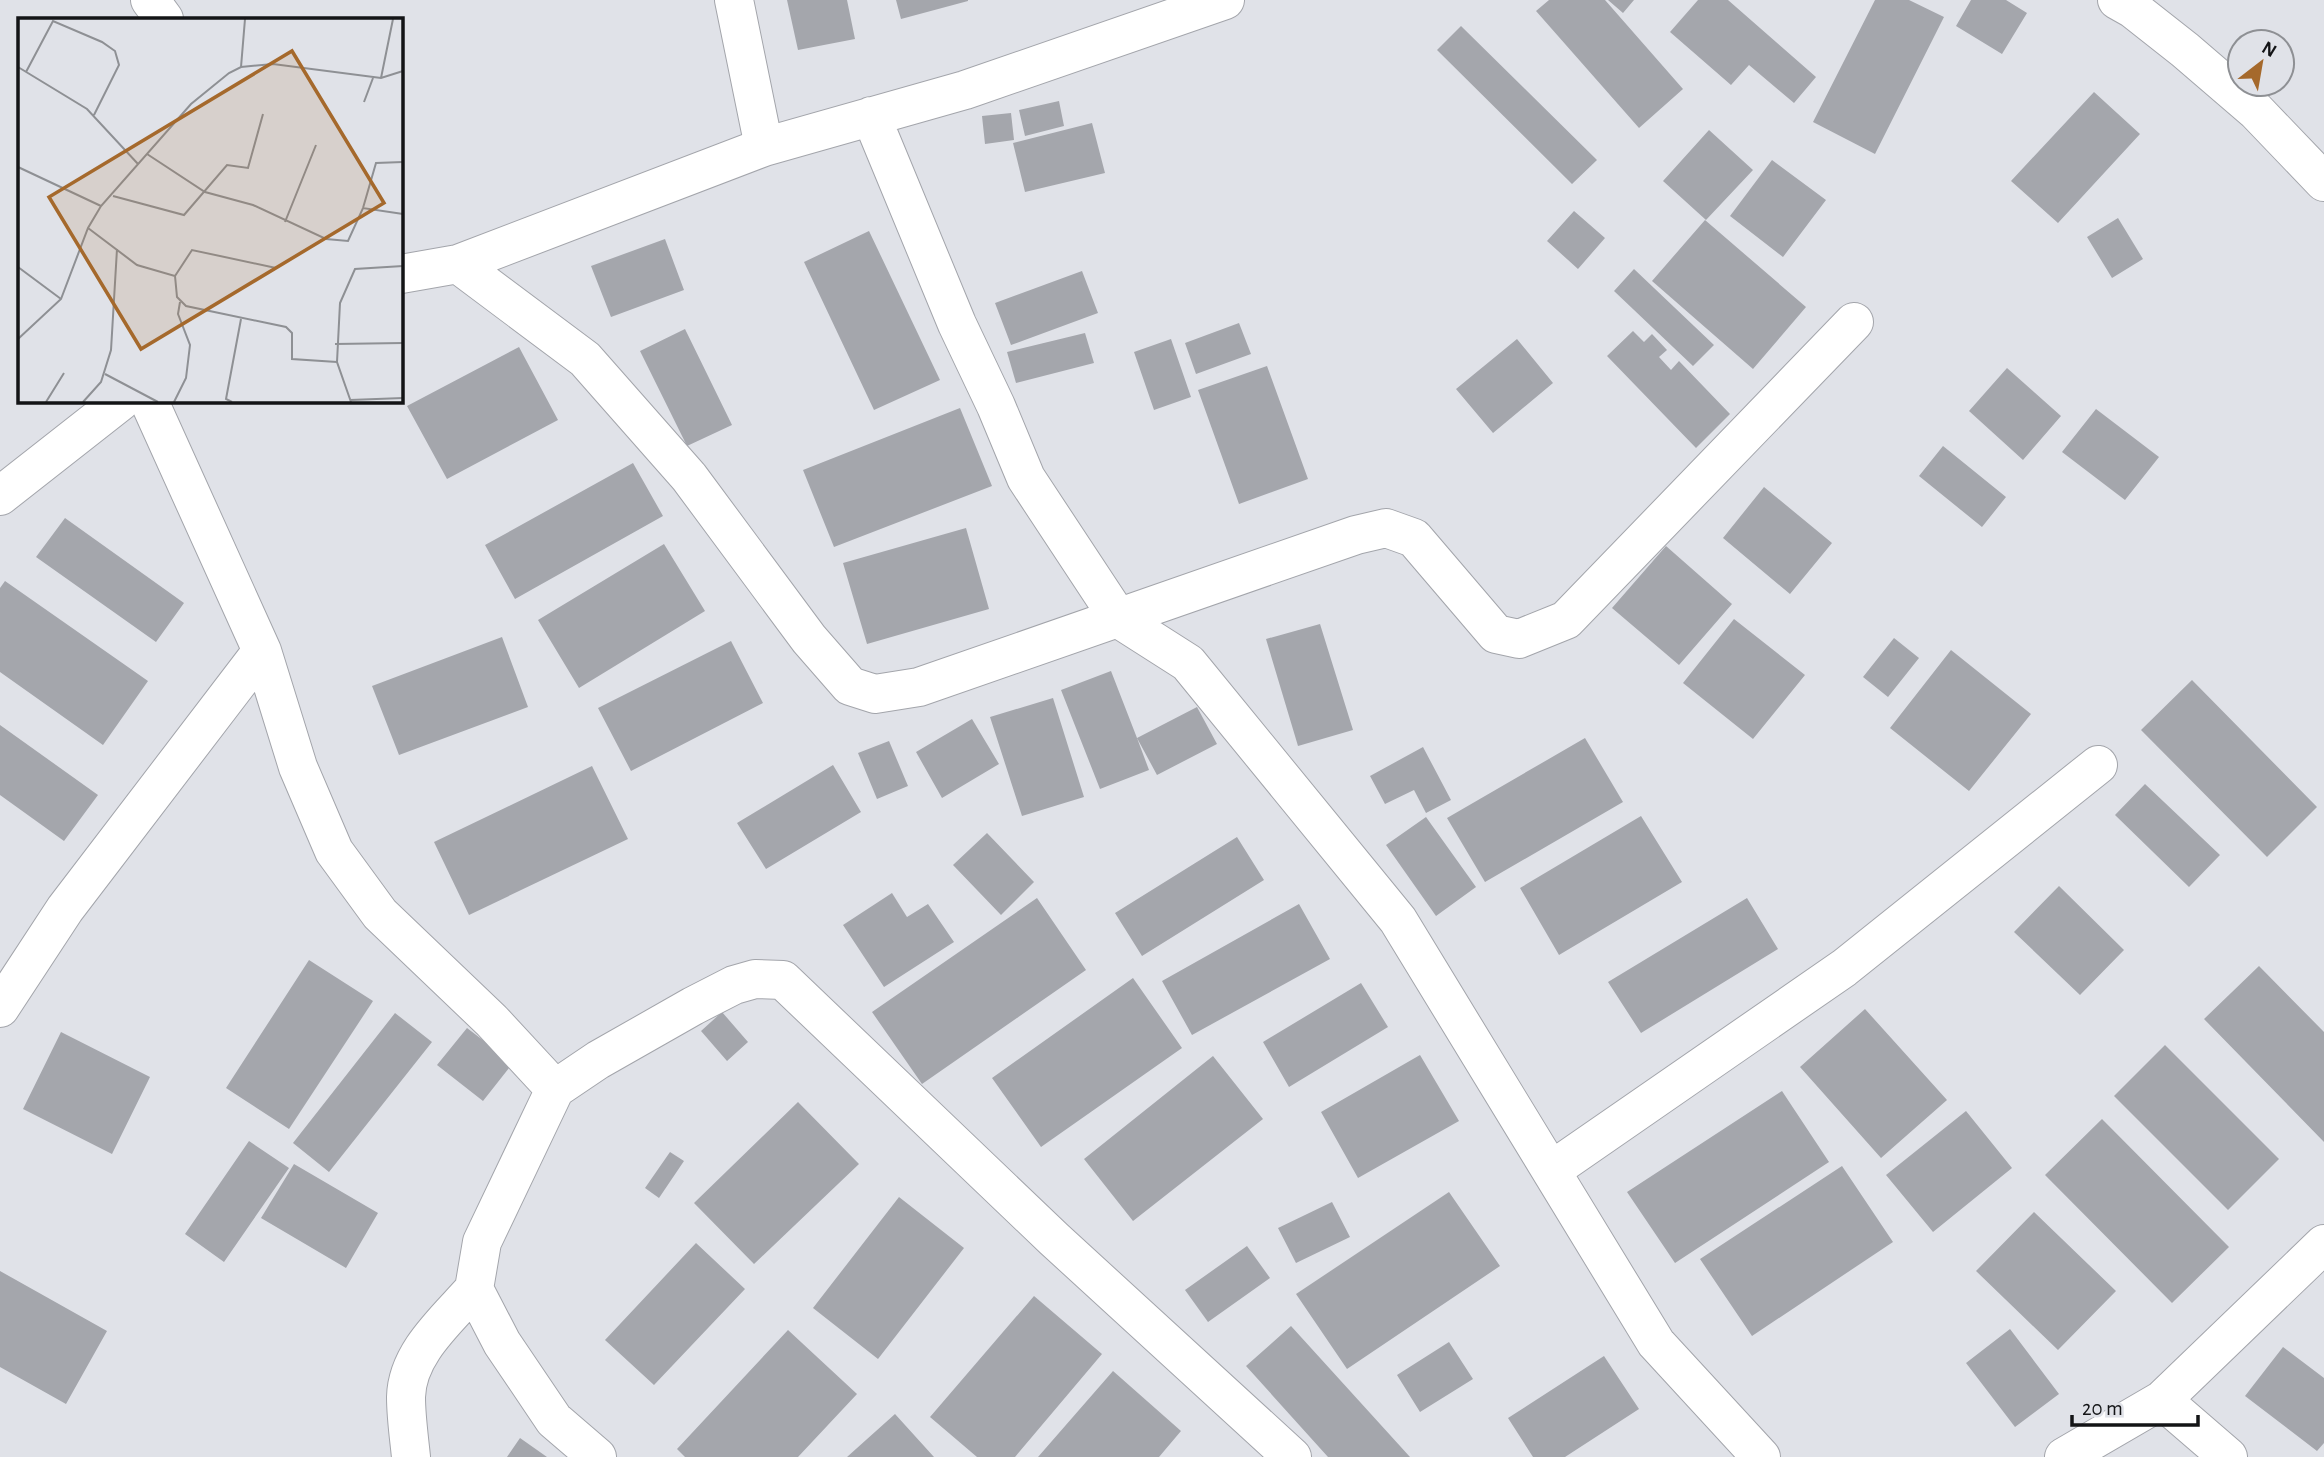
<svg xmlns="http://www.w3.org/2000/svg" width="2324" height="1457" font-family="'Alegreya Sans',sans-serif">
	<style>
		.building { fill: #a4a6ac }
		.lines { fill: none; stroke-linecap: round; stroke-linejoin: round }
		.minor-casing { stroke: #a3a5ab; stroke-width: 40 }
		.minor { stroke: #fff; stroke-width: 38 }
		.inset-road { fill: none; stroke: #8e9094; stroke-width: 2 }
		.view { fill: #a5692c; fill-opacity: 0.15; stroke: #a5692c; stroke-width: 3.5 }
		.inset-edge { fill: none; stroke: #131416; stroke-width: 3.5 }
	</style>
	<rect width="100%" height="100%" fill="#e0e2e8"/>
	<path class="building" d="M787 0H847L855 39 798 50Z
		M896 0H968V1L901 19Z
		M1549 0H1605L1683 89 1639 128 1536 11Z
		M1608 0H1634L1623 13Z
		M1698 0H1728L1816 77 1794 103 1749 65 1731 85 1670 32Z
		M1875 0H1909L1944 17 1875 154 1813 122Z
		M1971 0H2006L2027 13 2002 54 1956 26Z
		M1461 26 1597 160 1572 184 1437 50Z
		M2094 92 2140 134 2058 223 2011 181Z
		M1059 101 1064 126 1025 136 1019 110Z
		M1011 113 1014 140 985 144 982 116Z
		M1092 123 1105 173 1025 192 1013 143Z
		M1709 130 1753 170 1706 220 1663 181Z
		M1772 160 1826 200 1783 257 1730 216Z
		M1574 211 1605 238 1578 269 1547 241Z
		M2118 218 2143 259 2112 278 2087 237Z
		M1705 220 1806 307 1753 369 1652 281Z
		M869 231 940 380 874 410 804 262Z
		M665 239 684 290 611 317 591 266Z
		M1634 269 1714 345 1693 366 1614 291Z
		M1082 271 1098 313 1011 345 995 303Z
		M1239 323 1251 354 1196 374 1185 343Z
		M685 329 732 425 687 446 640 351Z
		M1633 331 1644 342 1652 334 1667 350 1659 357 1671 370 1679 361 1730 414 1696 448 1607 356Z
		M1085 333 1094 363 1016 383 1007 352Z
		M1171 339 1191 397 1154 410 1134 352Z
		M1517 339 1553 383 1493 433 1456 389Z
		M519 347 558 420 447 479 407 406Z
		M1267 366 1308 479 1239 504 1198 390Z
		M2007 368 2061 416 2023 460 1969 411Z
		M960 408 992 486 834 547 803 470Z
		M2096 409 2159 457 2125 500 2062 452Z
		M1943 446 2006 497 1982 527 1919 476Z
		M633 463 663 516 515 599 485 545Z
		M1764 487 1832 543 1790 594 1723 538Z
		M65 518 184 603 156 642 36 557Z
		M966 528 989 609 867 644 843 563Z
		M664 544 705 611 579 688 538 620Z
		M1666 546 1732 604 1679 665 1612 608Z
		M5 581 148 681 103 745 0 672V588Z
		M1734 619 1805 675 1753 739 1683 683Z
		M1320 624 1353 730 1298 746 1266 639Z
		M502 637 528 707 399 755 372 686Z
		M1894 638 1919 658 1888 697 1863 677Z
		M731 641 763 703 631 771 598 708Z
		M1951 650 2031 714 1969 791 1890 728Z
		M1111 671 1137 738 1197 707 1217 744 1157 775 1137 738 1149 770 1100 789 1061 690Z
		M2192 680 2317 807 2267 857 2141 730Z
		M1053 698 1084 797 1022 816 990 717Z
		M972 719 999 764 942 798 916 752Z
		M0 725 98 795 64 841 0 795Z
		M1585 738 1623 802 1485 882 1447 818Z
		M889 741 908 786 877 799 858 753Z
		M1423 747 1451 800 1426 813 1414 790 1385 804 1370 776Z
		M833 765 861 812 766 869 737 823Z
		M592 766 628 839 469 915 434 842Z
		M2145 784 2220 855 2189 887 2115 815Z
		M1641 816 1682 882 1559 955 1520 888Z
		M1426 817 1476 887 1436 916 1386 845Z
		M987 833 1034 882 1001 915 953 865Z
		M1237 837 1264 880 1142 956 1115 913Z
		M2059 886 2124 950 2080 995 2014 932Z
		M892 893 907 917 928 904 954 942 884 987 843 925Z
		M1037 898 1086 970 922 1084 872 1012Z
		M1747 898 1778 949 1641 1033 1608 982Z
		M1299 904 1330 959 1192 1035 1162 981Z
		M309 960 373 1001 289 1129 226 1088Z
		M2259 966 2324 1032V1142L2204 1019Z
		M1133 978 1182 1048 1041 1147 992 1078Z
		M1361 983 1388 1027 1289 1087 1263 1042Z
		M1865 1009 1947 1100 1881 1158 1800 1067Z
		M722 1012 748 1042 727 1061 701 1031Z
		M395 1013 432 1042 329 1172 293 1143Z
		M467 1028 513 1063 483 1101 437 1065Z
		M61 1032 150 1077 112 1154 23 1109Z
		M2165 1045 2279 1159 2228 1210 2114 1096Z
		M1420 1055 1459 1121 1358 1178 1321 1112Z
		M1213 1056 1263 1119 1133 1221 1084 1159Z
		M1782 1091 1829 1162 1675 1263 1627 1192Z
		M798 1102 859 1164 754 1264 694 1203Z
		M1966 1111 2012 1168 1933 1232 1886 1175Z
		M2102 1119 2229 1247 2172 1303 2045 1175Z
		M249 1141 289 1168 224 1262 185 1234Z
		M670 1152 684 1161 659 1198 645 1188Z
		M294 1164 378 1213 346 1268 261 1218Z
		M1842 1166 1893 1242 1752 1336 1700 1259Z
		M1449 1192 1500 1266 1347 1369 1296 1294Z
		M899 1197 964 1248 878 1359 813 1308Z
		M1332 1202 1350 1237 1296 1263 1278 1228Z
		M2034 1212 2116 1291 2058 1350 1976 1271Z
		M696 1243 745 1289 654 1385 605 1340Z
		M1247 1246 1270 1278 1208 1322 1185 1290Z
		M0 1271 107 1331 66 1404 0 1367Z
		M1034 1296 1102 1354 1015 1457H977L930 1417Z
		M1291 1326 1410 1457H1328L1246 1366Z
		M2010 1329 2059 1394 2015 1427 1966 1363Z
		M788 1330 857 1394 798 1457H685L677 1449Z
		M1449 1342 1473 1379 1420 1412 1397 1375Z
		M2283 1347 2324 1378V1443L2317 1451 2245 1396Z
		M1604 1356 1639 1409 1565 1457H1533L1508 1418Z
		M1113 1371 1181 1431 1159 1457H1038Z
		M895 1414 934 1457H847Z
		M520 1438 547 1457H507Z"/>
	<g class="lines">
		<defs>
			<path id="minor" d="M150 0 164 19
				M734 0 764 147
				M2117 0 2133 9 2185 50 2256 111 2324 182
				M871 116 957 324 996 406 1026 478 1119 619 1188 663 1398 920 1656 1343 1761 1457
				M458 264 585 359 689 477 809 639 850 686 875 694 919 687 1356 535 1386 528 1414 538 1496 634 1519 639 1566 620 1854 322
				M401 274 458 264 764 147 965 90 1225 0
				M149 401 262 651 298 767 334 851 380 914 492 1021 555 1089 482 1242 474 1289 502 1343 554 1420 597 1457
				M0 496 121 401
				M0 1008 65 909 262 651
				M555 1089 598 1060 693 1006 734 985 755 979 783 980 1054 1239 1292 1457
				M1552 1170 1844 968 2098 765
				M2162 1400 2324 1244
				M411 1457C409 1437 406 1417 406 1397 407 1353 447 1320 474 1289
				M2064 1457 2162 1400 2228 1457"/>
		</defs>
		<use href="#minor" class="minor-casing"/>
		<use href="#minor" class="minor"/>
	</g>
	<g transform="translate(18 18)">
		<rect width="385" height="385" fill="#e0e2e8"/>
		<path class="inset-road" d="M0 49 69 91 120 146M223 49 227 1M8 54 35 3 84 24 97 33 101 47 76 97M363 60 375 1M346 84 355 60M129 136 187 174 235 187 308 221 330 223 345 190 385 196M0 149 83 188M95 178 166 197 209 147 230 150 245 96M345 190 358 145 385 144M267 204 298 127M70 210 119 247 157 258 159 279 168 288 268 309 274 315V341L319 344M0 249 43 281M157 258 174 232 258 250M0 321 43 281 70 210 83 188 173 86 211 55 223 49 255 46 363 60 385 53M317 326 385 325M87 356 140 384M332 382 385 380M28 384 46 355M65 384 83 364 93 332 99 231M156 384 168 360 172 327 160 296 162 284M214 384 208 381 223 301M333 384 319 344 322 285 337 251 385 248"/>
		<path class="view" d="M274 33 366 185 123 331 31 179Z"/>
		<rect width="385" height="385" class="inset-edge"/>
	</g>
	<g transform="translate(2261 63) rotate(31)"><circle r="33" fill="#e0e2e8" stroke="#8e9094" stroke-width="2"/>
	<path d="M0-5L12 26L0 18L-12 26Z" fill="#a5692c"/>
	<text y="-10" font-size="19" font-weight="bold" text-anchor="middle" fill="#131416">N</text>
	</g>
	<path d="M2072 1415v10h126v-10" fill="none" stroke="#131416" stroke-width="3.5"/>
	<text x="2082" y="1415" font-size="21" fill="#131416" stroke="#e0e2e8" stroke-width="5" paint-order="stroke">20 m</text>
</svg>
